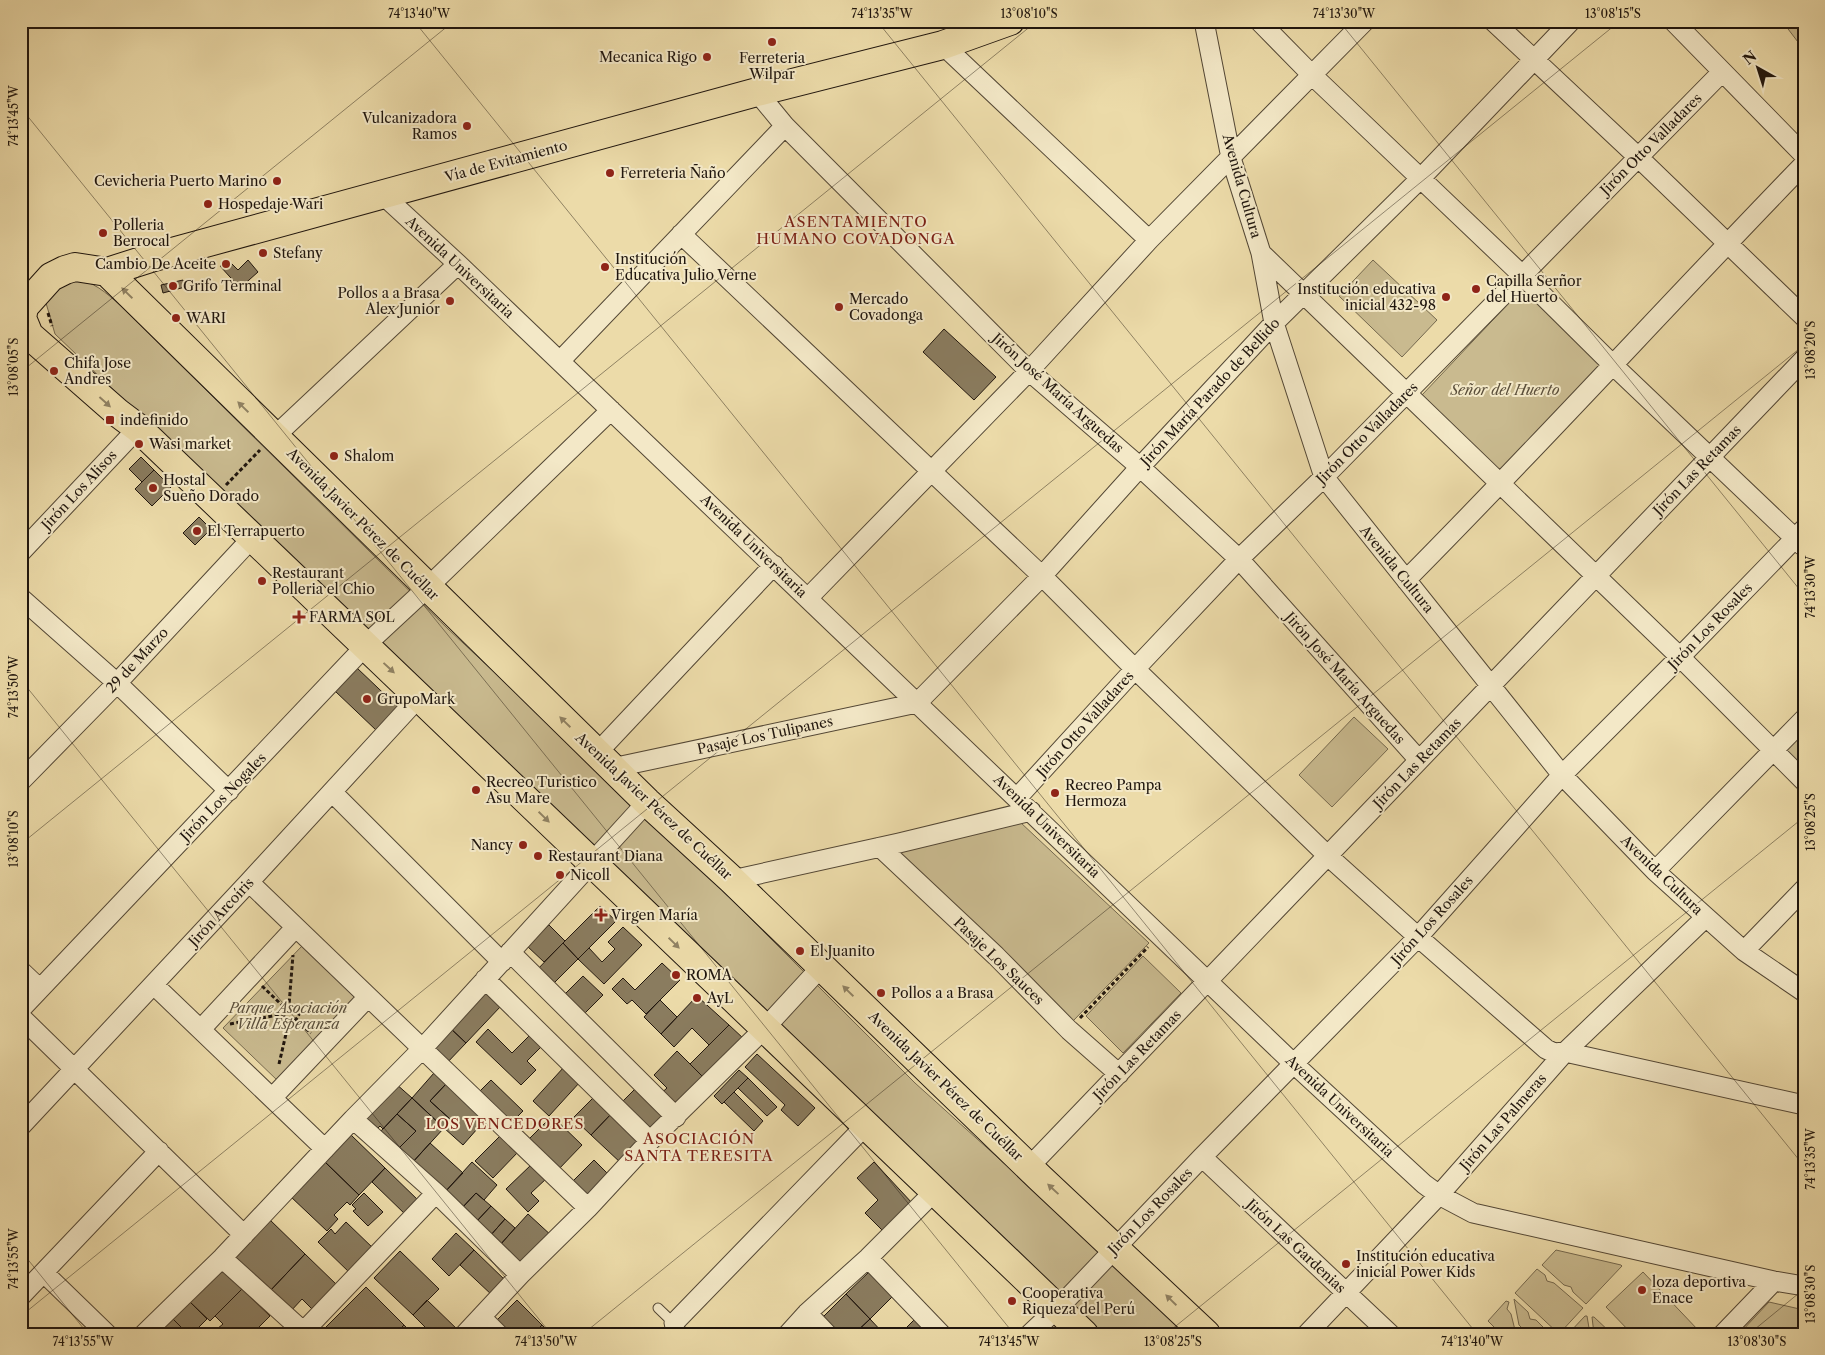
<svg xmlns="http://www.w3.org/2000/svg" width="1825" height="1355" font-family="'Libre Caslon Text',serif">
	<style>
		.green { fill: #c9ba8f; stroke: #74684e }
		.building { fill: #8a7c5f; stroke: #20160e }
		.lines { fill: none; stroke-linecap: round; stroke-linejoin: round }
		.service-casing { stroke: #534735; stroke-width: 11 }
		.minor-casing { stroke: #534735; stroke-width: 21 }
		.trunk-casing { stroke: #20160e; stroke-width: 30 }
		.path { stroke: #20160e; stroke-width: 3; stroke-dasharray: 4 2.5; stroke-linecap: butt }
		.service { stroke: #f3e8c7; stroke-width: 9 }
		.minor { stroke: #f3e8c7; stroke-width: 19 }
		.trunk { stroke: #ecdba9; stroke-width: 28 }
		.oneway { fill: #908263 }
		.ticks { fill: none; stroke: #20160e; stroke-width: 1; stroke-opacity: 0.45 }
		.poi-dot { fill: #8f2418; stroke: #f3e8c7; stroke-width: 2 }
		.labels { text-anchor: middle; stroke-width: 4; stroke-linejoin: round; paint-order: stroke }
		.poi-label { font-size: 14px; fill: #20160e; stroke: #f3e8c7; text-anchor: start }
		.street-label { font-size: 14px; fill: #20160e; stroke: #f3e8c7 }
		.park-label { font-size: 14px; font-style: italic; fill: #5b4f3b; stroke: #f3e8c7 }
		.neighbourhood-label { font-size: 15px; letter-spacing: 1px; fill: #7a1f14; stroke: #f3e8c7 }
		.neatline { fill: none; stroke: #20160e; stroke-width: 2 }
		.ticks-label { font-size: 12px; text-anchor: middle; fill: #20160e }
	</style>
	<rect width="100%" height="100%" fill="#ecdba9"/>
	<filter id="stains"><feTurbulence type="fractalNoise" baseFrequency=".004" numOctaves="4"/><feColorMatrix values="0 0 0 0 .2 0 0 0 0 .09 0 0 0 0 .02 0 0 0 .5 -.17"/></filter>
	<radialGradient id="worn" r=".72"><stop offset=".6" stop-color="#630" stop-opacity="0"/><stop offset="1" stop-color="#630" stop-opacity=".3"/></radialGradient>
	<path class="green" d="M1782 21H1804V50Z
		M1373 260 1437 320 1402 357 1339 296Z
		M73 279C94 281 105 292 121 306L448 629 641 809 915 1083 1107 1256 1189 1334H1101C754 999 402 668 55 334L46 303 55 291Z
		M1524 287 1607 366 1504 475 1422 395Z
		M1354 717 1388 749 1332 807 1299 775Z
		M1804 726V769L1782 748Z
		M1020 822 1149 943 1073 1021 896 850Z
		M302 946 357 999 278 1081 223 1028Z
		M1143 956 1181 993 1123 1053 1086 1016Z
		M1556 1250 1621 1265 1622 1266 1586 1304 1573 1292 1571 1287 1564 1285 1542 1265Z
		M1537 1269 1545 1275 1547 1281 1554 1283 1583 1308 1559 1334 1515 1293Z
		M1643 1272 1699 1331 1696 1334H1632L1606 1307Z
		M1514 1299 1528 1312 1530 1319 1536 1320 1550 1334H1523L1522 1328 1519 1325Z
		M1506 1301 1509 1302 1507 1309 1511 1314 1516 1334H1501L1488 1321Z
		M1769 1302 1804 1310V1334H1739Z
		M1585 1316H1587L1590 1334H1568Z
		M1592 1317H1594L1612 1334H1594Z"/>
	<path class="building" d="M228 260 238 270 248 260 258 272 240 288 220 266Z
		M183 280 185 287 163 293 161 285Z
		M944 329 996 377 974 400 923 352Z
		M141 457 154 470 142 482 129 469Z
		M154 470 171 487 152 506 135 489Z
		M199 517 211 529 195 545 183 533Z
		M357 668 399 708 377 731 335 691Z
		M600 906 616 921 578 959 563 943Z
		M549 925 565 941 544 962 527 946Z
		M623 927 642 945 604 984 578 959 589 948 602 962 615 949 608 942Z
		M563 943 578 959 548 989 533 974Z
		M662 963 680 980 646 1014 632 1000 627 1004 612 989 623 978 635 990Z
		M583 976 603 995 579 1019 560 999Z
		M483 989 501 1006 466 1043 448 1026Z
		M697 996 729 1025 709 1045 692 1028 674 1047 661 1034Z
		M660 1000 677 1017 661 1034 644 1017Z
		M729 1025 744 1039 705 1079 690 1064Z
		M448 1026 466 1043 444 1066 426 1050Z
		M488 1029 512 1053 531 1034 543 1045 527 1061 536 1070 521 1085 476 1042Z
		M677 1051 705 1079 673 1111 658 1096 667 1088 654 1075Z
		M757 1054 815 1108 798 1126 781 1110 785 1105 745 1067Z
		M564 1067 580 1082 549 1116 533 1101Z
		M739 1070 748 1078 722 1104 714 1096Z
		M434 1073 446 1084 430 1101 451 1120 444 1128 412 1098Z
		M748 1078 777 1107 767 1116 738 1088Z
		M491 1080 523 1111 506 1128 474 1097Z
		M395 1083 412 1098 383 1129 380 1126 377 1129 364 1118Z
		M446 1084 485 1120 463 1145 444 1128 451 1120 430 1101Z
		M638 1086 668 1117 649 1136 621 1103Z
		M734 1092 763 1121 754 1131 724 1102Z
		M595 1096 612 1113 591 1135 573 1118Z
		M412 1098 444 1128 412 1163 398 1149 416 1131 397 1114Z
		M612 1113 643 1142 622 1164 591 1135Z
		M397 1114 416 1131 398 1149 380 1132Z
		M552 1116 582 1145 556 1172 525 1143Z
		M350 1134 385 1168 359 1195 324 1161Z
		M501 1135 519 1151 493 1178 475 1161Z
		M430 1143 463 1173 444 1193 412 1163Z
		M594 1160 610 1176 582 1200 568 1186Z
		M324 1161 359 1195 350 1205 347 1202 334 1215 338 1219 327 1231 290 1196Z
		M472 1162 497 1185 484 1200 476 1193 461 1209 444 1193Z
		M874 1162 913 1204 884 1232 865 1213 878 1200 857 1178Z
		M532 1164 547 1178 531 1193 539 1201 528 1212 506 1189Z
		M385 1168 421 1203 408 1217 372 1182Z
		M364 1193 383 1212 368 1226 353 1211 356 1209 352 1205Z
		M476 1193 491 1206 476 1222 461 1209Z
		M491 1206 505 1219 490 1236 476 1222Z
		M528 1214 553 1237 524 1268 500 1245Z
		M268 1218 305 1254 269 1292 232 1256Z
		M505 1219 515 1228 500 1245 490 1236Z
		M346 1222 375 1250 351 1274 318 1242 331 1229 335 1234Z
		M456 1233 474 1250 449 1276 432 1259Z
		M474 1250 507 1282 493 1296 460 1265Z
		M400 1251 439 1289 413 1315 374 1278Z
		M305 1254 338 1286 316 1313 302 1299 290 1312 269 1292Z
		M221 1269 242 1289 210 1321 189 1301Z
		M870 1271 894 1295 870 1319 846 1294Z
		M366 1287 404 1325 395 1334H332L326 1327Z
		M242 1289 270 1316 252 1334H222L217 1329 223 1324 215 1316Z
		M846 1294 870 1319 854 1334H833L820 1320Z
		M427 1300 459 1331 456 1334H432L413 1315Z
		M517 1300 542 1325 533 1334H500L492 1325Z
		M189 1301 207 1319 192 1334H188L172 1318Z
		M172 1318 188 1334H156Z
		M916 1318 932 1334H900Z
		M870 1319 884 1334H854Z
		M404 1325 413 1334H395Z
		M542 1325 551 1334H533Z"/>
	<g class="lines">
		<defs>
			<path id="service" d="M658 1308 685 1334"/>
			<path id="minor" d="M1204 21 1231 158 1261 253 1274 323 1324 477 1562 775 1655 871 1706 917 1744 951 1804 992
				M1259 21 1312 75 1522 275 1614 366 1803 546
				M1493 21 1638 157 1804 317
				M1673 21 1804 155
				M943 45 1149 240
				M757 92 785 126 1029 371 1140 467 1239 559 1419 760
				M383 195 458 264 1294 1064 1424 1184 1439 1195 1473 1213 1774 1281 1804 1286
				M681 234 1042 576 1135 669 1328 856 1418 937 1546 1049 1554 1053 1565 1052 1804 1105
				M1261 253 1680 657 1804 781
				M560 361 785 126
				M274 437 458 264
				M21 552 138 428
				M1406 580C1541 444 1670 302 1804 164
				M21 598 117 683 229 791
				M808 598 1029 371 1149 240 1365 21
				M597 753 774 565
				M612 768 917 703 1042 576 1140 467 1274 323 1420 179 1571 21
				M21 781 117 683 252 538
				M332 792 502 962
				M1017 798 1135 669 1239 559 1324 477 1722 72
				M880 847 996 956 1069 1030 1119 1074
				M1655 871 1804 719
				M732 880 899 843 1031 811
				M249 882 588 1208
				M1744 951 1804 889
				M510 952 676 1117
				M21 971 40 989
				M485 979 650 1141
				M154 985 325 1149
				M21 1009 372 639 427 588 611 410
				M21 1017 244 1235
				M201 1029 295 928
				M272 1098 367 998
				M353 1119 436 1193 520 1275
				M21 1126 249 882 419 697
				M1202 1157 1390 1334
				M1030 1166 1804 359
				M222 1258 306 1334
				M868 1258 941 1334
				M44 1273 107 1334
				M21 1296 159 1151
				M807 1313 827 1334
				M481 1317 498 1334
				M674 1323 865 1126
				M304 1331 436 1193
				M144 1334 222 1258 353 1119 422 1049 647 802
				M465 1334 520 1275 588 1208 650 1141 764 1029 822 966
				M788 1334 807 1313 868 1258 935 1191
				M1030 1334 1066 1300 1202 1157 1418 937 1562 775 1680 657 1804 529
				M1307 1334 1439 1195 1565 1052 1706 917
				M1723 1334 1774 1281"/>
			<path id="trunk" d="M1010 21 943 45 757 92 154 257 107 272 75 267 65 270 51 277 24 307 22 318 29 335 118 413 138 428 1084 1334
				M107 272 647 802 732 880 1040 1178 1206 1334"/>
		</defs>
		<use href="#service" class="service-casing"/>
		<use href="#minor" class="minor-casing"/>
		<use href="#trunk" class="trunk-casing"/>
		<path class="path" d="M48 313 52 326
			M226 485 260 450
			M262 986 285 1008
			M289 1005C300 1005 303 1016 293 1021L285 1019C282 1012 283 1009 289 1005L293 955
			M299 1013 338 1004
			M1080 1018 1148 947
			M296 1020 311 1033
			M230 1024 283 1014
			M279 1064 289 1021"/>
		<use href="#service" class="service"/>
		<use href="#minor" class="minor"/>
		<use href="#trunk" class="trunk"/>
	</g>
	<defs><path id="oneway-solid" d="M-6-.8H1V-3.2L6.5 0L1 3.2V.8H-6Z" transform="scale(1.25)"/></defs>
	<g class="oneway">
		<use href="#oneway-solid" transform="translate(127 293) rotate(-136)"/>
		<use href="#oneway-solid" transform="translate(105 402) rotate(42)"/>
		<use href="#oneway-solid" transform="translate(243 407) rotate(-136)"/>
		<use href="#oneway-solid" transform="translate(389 668) rotate(43)"/>
		<use href="#oneway-solid" transform="translate(565 722) rotate(-136)"/>
		<use href="#oneway-solid" transform="translate(544 817) rotate(44)"/>
		<use href="#oneway-solid" transform="translate(674 943) rotate(44)"/>
		<use href="#oneway-solid" transform="translate(848 991) rotate(-136)"/>
		<use href="#oneway-solid" transform="translate(1053 1189) rotate(-137)"/>
		<use href="#oneway-solid" transform="translate(1171 1300) rotate(-136)"/>
	</g>
	<path class="ticks" d="M414 21 1477 1334M877 21 1804 1166M1339 21 1804 595M1802 21 1804 23M21 108 1014 1334M21 372 454 21M21 680 551 1334M21 844 1037 21M21 1251 88 1334M21 1316 1620 21M583 1334 1804 345M1166 1334 1804 817M1749 1334 1804 1289"/>
	<g class="poi-dot">
		<circle cx="772" cy="42" r="5"/>
		<circle cx="707" cy="57" r="5"/>
		<circle cx="467" cy="126" r="5"/>
		<circle cx="610" cy="173" r="5"/>
		<circle cx="277" cy="181" r="5"/>
		<circle cx="208" cy="204" r="5"/>
		<circle cx="103" cy="233" r="5"/>
		<circle cx="263" cy="253" r="5"/>
		<circle cx="226" cy="264" r="5"/>
		<circle cx="605" cy="267" r="5"/>
		<circle cx="173" cy="286" r="5"/>
		<circle cx="1476" cy="289" r="5"/>
		<circle cx="1446" cy="297" r="5"/>
		<circle cx="450" cy="301" r="5"/>
		<circle cx="839" cy="307" r="5"/>
		<circle cx="176" cy="318" r="5"/>
		<circle cx="54" cy="371" r="5"/>
		<rect x="105" y="415" width="10" height="10" rx="2.5"/>
		<circle cx="139" cy="444" r="5"/>
		<circle cx="334" cy="456" r="5"/>
		<circle cx="153" cy="488" r="5"/>
		<circle cx="197" cy="531" r="5"/>
		<circle cx="262" cy="581" r="5"/>
		<path d="M296.5 609.5h5v5h5v5h-5v5h-5v-5h-5v-5h5z"/>
		<circle cx="367" cy="699" r="5"/>
		<circle cx="476" cy="790" r="5"/>
		<circle cx="1055" cy="793" r="5"/>
		<circle cx="523" cy="845" r="5"/>
		<circle cx="538" cy="856" r="5"/>
		<circle cx="560" cy="875" r="5"/>
		<path d="M598.5 907.5h5v5h5v5h-5v5h-5v-5h-5v-5h5z"/>
		<circle cx="800" cy="951" r="5"/>
		<circle cx="676" cy="975" r="5"/>
		<circle cx="881" cy="993" r="5"/>
		<circle cx="697" cy="998" r="5"/>
		<circle cx="1346" cy="1264" r="5"/>
		<circle cx="1642" cy="1290" r="5"/>
		<circle cx="1012" cy="1301" r="5"/>
	</g>
	<g class="labels">
		<g class="poi-label">
			<text x="697" y="62" text-anchor="end">Mecanica Rigo</text>
			<text x="772" y="63" text-anchor="middle">Ferreteria<tspan x="772" dy="16">Wilpar</tspan></text>
			<text x="457" y="123" text-anchor="end">Vulcanizadora<tspan x="457" dy="16">Ramos</tspan></text>
			<text x="620" y="178">Ferreteria Ñaño</text>
			<text x="267" y="186" text-anchor="end">Cevicheria Puerto Marino</text>
			<text x="218" y="209">Hospedaje Wari</text>
			<text x="113" y="230">Polleria<tspan x="113" dy="16">Berrocal</tspan></text>
			<text x="273" y="258">Stefany</text>
			<text x="615" y="264">Institución<tspan x="615" dy="16">Educativa Julio Verne</tspan></text>
			<text x="216" y="269" text-anchor="end">Cambio De Aceite</text>
			<text x="1486" y="286">Capilla Serñor<tspan x="1486" dy="16">del Huerto</tspan></text>
			<text x="183" y="291">Grifo Terminal</text>
			<text x="1436" y="294" text-anchor="end">Institución educativa<tspan x="1436" dy="16">inicial 432-98</tspan></text>
			<text x="440" y="298" text-anchor="end">Pollos a a Brasa<tspan x="440" dy="16">Alex Junior</tspan></text>
			<text x="849" y="304">Mercado<tspan x="849" dy="16">Covadonga</tspan></text>
			<text x="186" y="323">WARI</text>
			<text x="64" y="368">Chifa Jose<tspan x="64" dy="16">Andres</tspan></text>
			<text x="120" y="425">indefinido</text>
			<text x="149" y="449">Wasi market</text>
			<text x="344" y="461">Shalom</text>
			<text x="163" y="485">Hostal<tspan x="163" dy="16">Sueño Dorado</tspan></text>
			<text x="207" y="536">El Terrapuerto</text>
			<text x="272" y="578">Restaurant<tspan x="272" dy="16">Polleria el Chio</tspan></text>
			<text x="309" y="622">FARMA SOL</text>
			<text x="377" y="704">GrupoMark</text>
			<text x="486" y="787">Recreo Turistico<tspan x="486" dy="16">Asu Mare</tspan></text>
			<text x="1065" y="790">Recreo Pampa<tspan x="1065" dy="16">Hermoza</tspan></text>
			<text x="513" y="850" text-anchor="end">Nancy</text>
			<text x="548" y="861">Restaurant Diana</text>
			<text x="570" y="880">Nicoll</text>
			<text x="611" y="920">Virgen María</text>
			<text x="810" y="956">El Juanito</text>
			<text x="686" y="980">ROMA</text>
			<text x="891" y="998">Pollos a a Brasa</text>
			<text x="707" y="1003">AyL</text>
			<text x="1356" y="1261">Institución educativa<tspan x="1356" dy="16">inicial Power Kids</tspan></text>
			<text x="1652" y="1287">loza deportiva<tspan x="1652" dy="16">Enace</tspan></text>
			<text x="1022" y="1298">Cooperativa<tspan x="1022" dy="16">Riqueza del Perú</tspan></text>
		</g>
		<g class="street-label">
			<text transform="translate(1651 144) rotate(-45)" y="5">Jirón Otto Valladares</text>
			<text transform="translate(506 161) rotate(-15)" y="5">Vía de Evitamiento</text>
			<text transform="translate(1242 186) rotate(74)" y="5">Avenida Cultura</text>
			<text transform="translate(460 267) rotate(43)" y="5">Avenida Universitaria</text>
			<text transform="translate(1210 392) rotate(-47)" y="5">Jirón María Parado de Bellido</text>
			<text transform="translate(1058 393) rotate(42)" y="5">Jirón José María Arguedas</text>
			<text transform="translate(1367 433) rotate(-45)" y="5">Jirón Otto Valladares</text>
			<text transform="translate(1697 470) rotate(-46)" y="5">Jirón Las Retamas</text>
			<text transform="translate(79 490) rotate(-47)" y="5">Jirón Los Alisos</text>
			<text transform="translate(363 524) rotate(45)" y="5">Avenida Javier Pérez de Cuéllar</text>
			<text transform="translate(754 546) rotate(44)" y="5">Avenida Universitaria</text>
			<text transform="translate(1397 569) rotate(51)" y="5">Avenida Cultura</text>
			<text transform="translate(1710 626) rotate(-46)" y="5">Jirón Los Rosales</text>
			<text transform="translate(137 660) rotate(-47)" y="5">29 de Marzo</text>
			<text transform="translate(1345 678) rotate(48)" y="5">Jirón José María Arguedas</text>
			<text transform="translate(1085 724) rotate(-48)" y="5">Jirón Otto Valladares</text>
			<text transform="translate(765 735) rotate(-12)" y="5">Pasaje Los Tulipanes</text>
			<text transform="translate(1417 763) rotate(-46)" y="5">Jirón Las Retamas</text>
			<text transform="translate(223 797) rotate(-46)" y="5">Jirón Los Nogales</text>
			<text transform="translate(654 806) rotate(43)" y="5">Avenida Javier Pérez de Cuéllar</text>
			<text transform="translate(1047 826) rotate(44)" y="5">Avenida Universitaria</text>
			<text transform="translate(1662 875) rotate(44)" y="5">Avenida Cultura</text>
			<text transform="translate(221 912) rotate(-47)" y="5">Jirón Arcoíris</text>
			<text transform="translate(1432 920) rotate(-48)" y="5">Jirón Los Rosales</text>
			<text transform="translate(999 961) rotate(44)" y="5">Pasaje Los Sauces</text>
			<text transform="translate(1137 1055) rotate(-46)" y="5">Jirón Las Retamas</text>
			<text transform="translate(946 1086) rotate(44)" y="5">Avenida Javier Pérez de Cuéllar</text>
			<text transform="translate(1340 1106) rotate(43)" y="5">Avenida Universitaria</text>
			<text transform="translate(1503 1122) rotate(-49)" y="5">Jirón Las Palmeras</text>
			<text transform="translate(1150 1211) rotate(-46)" y="5">Jirón Los Rosales</text>
			<text transform="translate(1296 1246) rotate(43)" y="5">Jirón Las Gardenias</text>
		</g>
		<g class="park-label">
			<text x="1505" y="395">Señor del Huerto</text>
			<text x="288" y="1013">Parque Asociación<tspan x="288" dy="16">Villa Esperanza</tspan></text>
		</g>
		<g class="neighbourhood-label">
			<text x="856" y="227">ASENTAMIENTO<tspan x="856" dy="17">HUMANO COVADONGA</tspan></text>
			<text x="505" y="1129">LOS VENCEDORES</text>
			<text x="699" y="1144">ASOCIACIÓN<tspan x="699" dy="17">SANTA TERESITA</tspan></text>
		</g>
	</g>
	<rect width="1825" height="1355" fill="none" stroke="#ecdba9" stroke-width="55"/>
	<g transform="translate(1758 68) rotate(321)" stroke="#f3e8c7" stroke-width="4" paint-order="stroke">
	<path d="M0-4L9 19L0 12L-9 19Z" fill="#20160e"/>
	<text y="-8" font-size="14" font-weight="bold" text-anchor="middle" fill="#20160e">N</text>
	</g>
	<rect x="28" y="28" width="1770" height="1300" class="neatline"/>
	<g class="ticks-label">
		<text x="419" y="18">74°13'40"W</text>
		<text x="882" y="18">74°13'35"W</text>
		<text x="1029" y="18">13°08'10"S</text>
		<text x="1344" y="18">74°13'30"W</text>
		<text x="1613" y="18">13°08'15"S</text>
		<text transform="translate(14 116) rotate(-90)" y="4">74°13'45"W</text>
		<text transform="translate(1811 350) rotate(-90)" y="4">13°08'20"S</text>
		<text transform="translate(14 367) rotate(-90)" y="4">13°08'05"S</text>
		<text transform="translate(1811 587) rotate(-90)" y="4">74°13'30"W</text>
		<text transform="translate(14 687) rotate(-90)" y="4">74°13'50"W</text>
		<text transform="translate(1811 822) rotate(-90)" y="4">13°08'25"S</text>
		<text transform="translate(14 839) rotate(-90)" y="4">13°08'10"S</text>
		<text transform="translate(1811 1159) rotate(-90)" y="4">74°13'35"W</text>
		<text transform="translate(14 1259) rotate(-90)" y="4">74°13'55"W</text>
		<text transform="translate(1811 1294) rotate(-90)" y="4">13°08'30"S</text>
		<text x="83" y="1346">74°13'55"W</text>
		<text x="546" y="1346">74°13'50"W</text>
		<text x="1009" y="1346">74°13'45"W</text>
		<text x="1173" y="1346">13°08'25"S</text>
		<text x="1472" y="1346">74°13'40"W</text>
		<text x="1757" y="1346">13°08'30"S</text>
	</g>
	<rect width="100%" height="100%" filter="url(#stains)"/>
	<rect width="100%" height="100%" fill="url(#worn)"/>
</svg>
